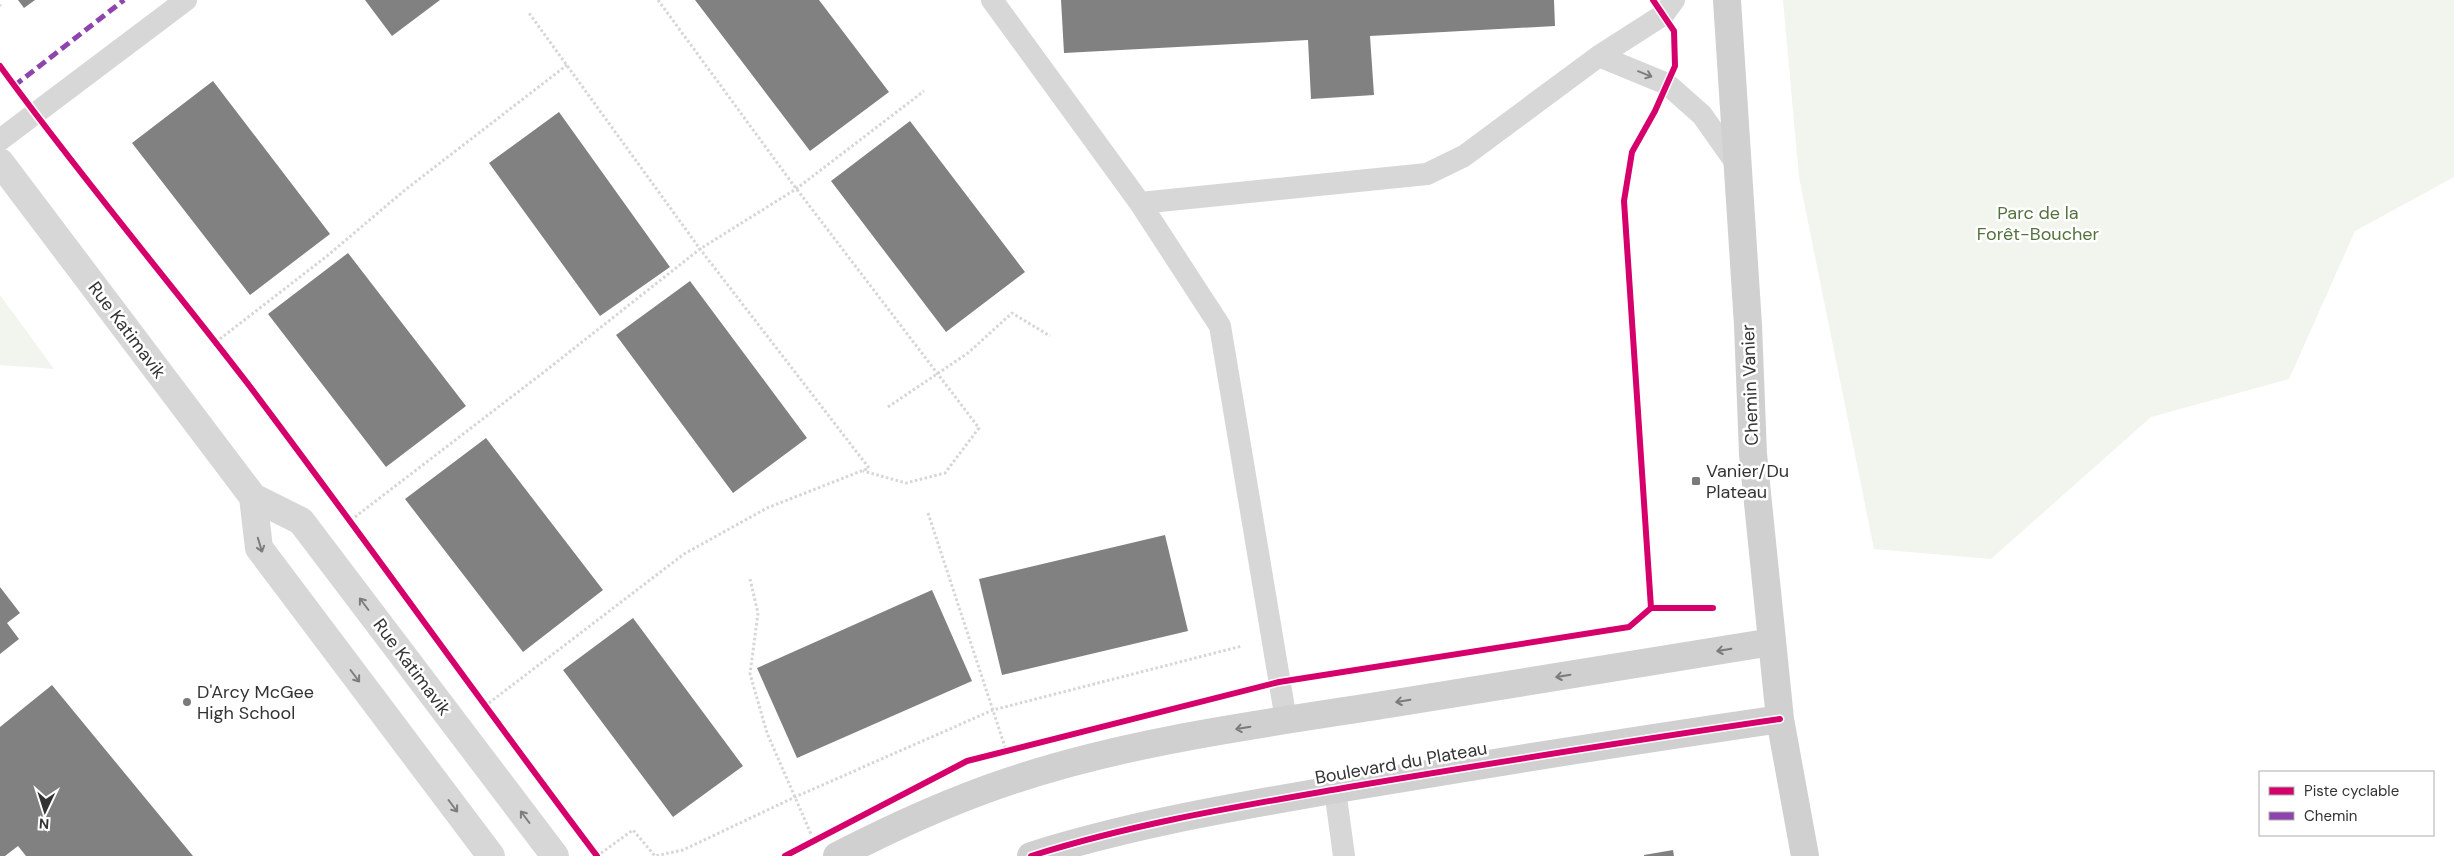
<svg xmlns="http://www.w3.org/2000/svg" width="2454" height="856" font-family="'DM Sans',sans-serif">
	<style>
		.green { fill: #f1f5ed }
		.building { fill: #818181 }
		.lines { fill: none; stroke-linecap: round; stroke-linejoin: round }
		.path { stroke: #d6d6d6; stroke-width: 3; stroke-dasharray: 2.5 2.5; stroke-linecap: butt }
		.lane { stroke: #d7d7d7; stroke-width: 22 }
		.street { stroke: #d7d7d7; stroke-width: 28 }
		.secondary { stroke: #d0d0d0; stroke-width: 28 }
		.quiet { stroke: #8e44ad; stroke-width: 5; stroke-dasharray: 10 5; stroke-linecap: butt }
		.cycleway-casing { stroke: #fff; stroke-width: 9 }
		.cycleway { stroke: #d6006c; stroke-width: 6 }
		.oneway { stroke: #7d7d7d }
		.oneway2 { stroke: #7a7a7a }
		.poi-dot { fill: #7a7a7a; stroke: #fff; stroke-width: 2 }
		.labels { text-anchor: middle; stroke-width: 5; stroke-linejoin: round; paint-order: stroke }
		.park-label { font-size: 18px; fill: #55713d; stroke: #fff }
		.street-label { font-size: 18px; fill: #333; stroke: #fff }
		.poi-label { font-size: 18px; fill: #333; stroke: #fff; text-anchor: start }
	</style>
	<rect width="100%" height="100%" fill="#fff"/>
	<path class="green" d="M1783 0H2454V177L2355 231 2289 379 2151 417 1991 559 1874 549 1799 177Z
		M0 295 54 369 0 365Z"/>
	<path class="building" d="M18 0H35L24 8Z
		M365 0H440L392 36Z
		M695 0H819L889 92 810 151Z
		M1061 0H1554L1555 26 1370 36 1374 95 1311 99 1308 40 1064 53Z
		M213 81 330 234 250 295 132 143Z
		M559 112 670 267 600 316 489 163Z
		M910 121 1025 272 946 332 831 181Z
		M348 253 466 406 386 467 268 314Z
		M690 281 807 438 733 493 616 335Z
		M486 438 603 590 523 652 405 499Z
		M1165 535 1188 631 1002 675 979 579Z
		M0 587 20 613 7 623 19 639 0 654Z
		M932 590 972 681 797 758 757 668Z
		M633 618 743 766 673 817 563 670Z
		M52 685 193 856H26L18 846 5 856H0V727Z
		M1673 850 1674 856H1644V855Z"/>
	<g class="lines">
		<path class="path" d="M658 0 792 183 979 428 945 473 906 483 863 471
			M0 5 1 6
			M216 342 327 256 405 190 567 65
			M888 407 968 353 1012 313 1050 336
			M928 513 1005 747
			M351 520 544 372 700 249 796 189 924 91
			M750 579 758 613 750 674 767 733 811 834
			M485 706 684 554 767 508 869 468 700 249 529 13
			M597 856 633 830 655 856 683 850 795 797 993 710 1242 646"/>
		<path class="lane" d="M992 0 1140 203 1220 326 1286 720
			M1599 56 1667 84 1702 115 1738 166
			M0 140 186 0
			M1140 203 1427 174 1464 156 1599 56 1663 15 1674 0
			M1335 790 1344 856"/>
		<path class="street" d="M0 162 253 497 301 521 555 856
			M253 497 259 548 491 856"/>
		<path class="secondary" d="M1727 0 1748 325 1753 454 1780 719 1805 856
			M837 856C893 827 950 801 1010 781 1132 740 1263 724 1389 704 1517 683 1644 663 1772 642
			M1031 856C1135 823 1241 806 1349 787 1492 763 1636 740 1780 719"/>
		<path class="quiet" d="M14 86 124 0"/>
		<defs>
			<path id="cycleway" d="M0 66C79 175 166 277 248 384 366 540 479 700 597 856
				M1651 608 1624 201 1632 152 1655 111 1675 66 1674 31 1653 0
				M785 856 967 761 1279 682 1629 627 1651 608H1713
				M1031 856C1135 823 1241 806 1349 787 1492 763 1636 740 1780 719"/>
		</defs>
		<use href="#cycleway" class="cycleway-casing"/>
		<use href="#cycleway" class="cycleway"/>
	</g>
	<defs><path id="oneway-shaft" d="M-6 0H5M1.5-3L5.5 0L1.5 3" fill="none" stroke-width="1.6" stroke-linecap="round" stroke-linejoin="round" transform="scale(1.25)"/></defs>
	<g class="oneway">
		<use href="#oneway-shaft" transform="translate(1645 74) rotate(22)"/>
		<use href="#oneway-shaft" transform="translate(260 545) rotate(73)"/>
		<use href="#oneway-shaft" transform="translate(364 604) rotate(-127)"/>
		<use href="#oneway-shaft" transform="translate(355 676) rotate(53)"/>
		<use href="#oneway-shaft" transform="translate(453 806) rotate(53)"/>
		<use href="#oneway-shaft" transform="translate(525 817) rotate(-127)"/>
	</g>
	<g class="oneway2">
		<use href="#oneway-shaft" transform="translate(1724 650) rotate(171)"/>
		<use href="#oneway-shaft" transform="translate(1563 676) rotate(171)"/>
		<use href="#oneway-shaft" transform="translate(1403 701) rotate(171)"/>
		<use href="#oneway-shaft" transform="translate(1243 728) rotate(170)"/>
	</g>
	<g class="poi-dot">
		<rect x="1691" y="476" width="10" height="10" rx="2.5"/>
		<circle cx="187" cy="702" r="5"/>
	</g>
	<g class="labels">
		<g class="park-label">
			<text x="2038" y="219">Parc de la<tspan x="2038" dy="21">Forêt-Boucher</tspan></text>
		</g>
		<g class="street-label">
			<text transform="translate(127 330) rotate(53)" y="6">Rue Katimavik</text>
			<text transform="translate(1750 385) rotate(-92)" y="6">Chemin Vanier</text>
			<text transform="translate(412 667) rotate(53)" y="6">Rue Katimavik</text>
			<text transform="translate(1401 763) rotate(-10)" y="6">Boulevard du Plateau</text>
		</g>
		<g class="poi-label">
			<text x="1706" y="477">Vanier/Du<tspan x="1706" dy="21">Plateau</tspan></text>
			<text x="197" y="698">D'Arcy McGee<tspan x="197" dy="21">High School</tspan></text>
		</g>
	</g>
	<rect x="2259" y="771" width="175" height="65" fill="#ffffff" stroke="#adadad"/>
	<rect x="2269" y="787" width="25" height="8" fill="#d6006c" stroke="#adadad"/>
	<text x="2304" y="796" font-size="15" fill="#333333">Piste cyclable</text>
	<rect x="2269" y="812" width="25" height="8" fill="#8e44ad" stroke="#adadad"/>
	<text x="2304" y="821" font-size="15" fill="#333333">Chemin</text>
	<g transform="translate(45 811) rotate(184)" stroke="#ffffff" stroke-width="4" paint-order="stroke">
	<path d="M0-4L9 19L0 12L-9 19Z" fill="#333333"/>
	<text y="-8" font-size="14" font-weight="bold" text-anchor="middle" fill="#333333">N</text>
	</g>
</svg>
